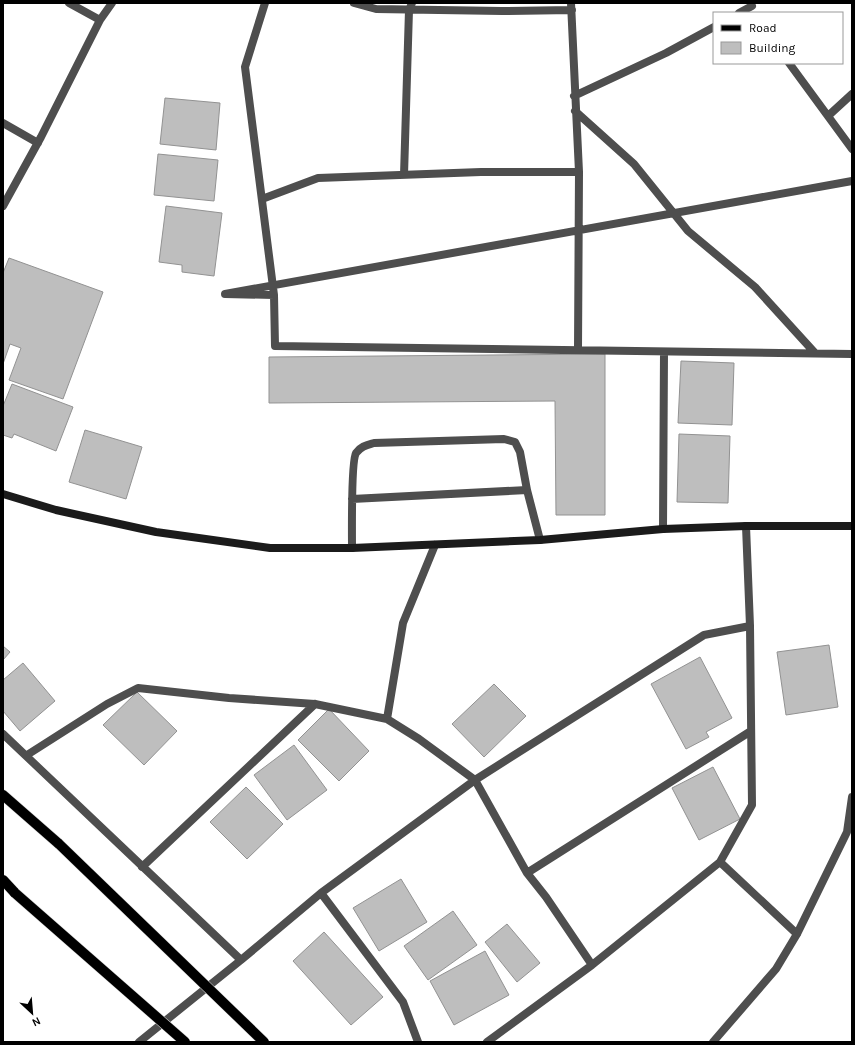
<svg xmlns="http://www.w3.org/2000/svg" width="855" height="1045" font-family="Karla,sans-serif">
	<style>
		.building { fill: #bebebe; stroke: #929292 }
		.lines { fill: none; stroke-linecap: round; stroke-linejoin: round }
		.primary-casing { stroke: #dbdbdb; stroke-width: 11 }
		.lane { stroke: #4e4e4e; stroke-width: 8 }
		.street { stroke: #4e4e4e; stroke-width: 8 }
		.secondary { stroke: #1b1b1b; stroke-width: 8 }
		.primary { stroke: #000; stroke-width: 10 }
		.primary-bridge-casing { stroke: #dbdbdb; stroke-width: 11; stroke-linecap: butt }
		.primary-bridge { stroke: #000; stroke-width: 10 }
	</style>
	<rect width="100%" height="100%" fill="#fff"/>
	<path class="building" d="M165 98 220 103 216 150 160 144Z
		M158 154 218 160 214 201 154 195Z
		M166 206 222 213 214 276 182 272V265L159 262Z
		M9 258 103 292 63 399 9 380 21 348 10 344 3 364V273Z
		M605 354V515H556L555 401 269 403V357Z
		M681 361 734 363 732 425 678 423Z
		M12 384 73 407 56 451 14 434 12 438 3 435V406Z
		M85 430 142 447 126 499 69 482Z
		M679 434 730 436 728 503 677 502Z
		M829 645 838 707 786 715 777 652Z
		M3 646 10 652 3 660Z
		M700 657 732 718 706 732 709 737 686 749 651 684Z
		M23 663 55 701 20 731 3 711V680Z
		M494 684 526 716 484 757 452 724Z
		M137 692 177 731 144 765 103 725Z
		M329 709 369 751 339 781 298 740Z
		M294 745 327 790 287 820 254 775Z
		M713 767 740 819 699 840 672 788Z
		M246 787 283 824 247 859 210 822Z
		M401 879 427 922 379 951 353 908Z
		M453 911 477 945 428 980 404 946Z
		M507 924 540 963 517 982 485 942Z
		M324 932 383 997 351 1025 293 961Z
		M485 951 509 995 454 1025 430 981Z"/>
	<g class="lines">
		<defs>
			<path id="primary" d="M3 795 59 844
				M3 880 15 893"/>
		</defs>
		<use href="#primary" class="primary-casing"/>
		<path class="lane" d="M352 499 527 490
			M352 548C352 534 351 461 356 453 361 446 367 445 374 443L504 439 515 442 520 452 527 490 540 540"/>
		<path class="street" d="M69 3 100 20
			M265 3 245 67 274 295 275 346 852 354
			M354 3 376 9 502 11 572 10
			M571 3 579 172 578 350
			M739 13 752 6
			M789 63 852 149
			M574 96 666 53 714 27
			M575 111 634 164 688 231 755 287 815 353
			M828 116 852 94
			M3 123 38 143
			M404 175 409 10 412 3
			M262 199 318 178 481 172H579
			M3 206 41 137 100 20 112 3
			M274 295 225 294 852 181
			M663 529 664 352
			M387 719 403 623 435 545
			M3 734 241 960 321 893 475 780 704 635 750 626
			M27 755 107 704 138 688 229 698 315 704 387 719 419 739 475 780 527 873 546 897 592 965
			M720 862 797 934
			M142 867 315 704
			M527 873 751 731
			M321 893 403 1002 418 1042
			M139 1042 241 960
			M487 1042 592 965 720 862 752 805 750 626 746 526
			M713 1042 776 969 797 934 847 832 852 797"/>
		<path class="secondary" d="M3 494 56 510 156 532 270 548H352L540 540 663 529 746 526H852"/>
		<use href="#primary" class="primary"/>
		<defs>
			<path id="primary-bridge" d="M59 844 264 1042
				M15 893 185 1042"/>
		</defs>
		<use href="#primary-bridge" class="primary-bridge-casing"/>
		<use href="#primary-bridge" class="primary-bridge"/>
	</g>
	<rect width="855" height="1045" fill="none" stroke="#000000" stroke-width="8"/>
	<rect x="713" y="12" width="130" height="52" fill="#ffffff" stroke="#999999"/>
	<rect x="721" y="25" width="20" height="6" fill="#000000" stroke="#999999"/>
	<text x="749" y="32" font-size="12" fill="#000000">Road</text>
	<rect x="721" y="42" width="20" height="12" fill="#bebebe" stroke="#999999"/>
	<text x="749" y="52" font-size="12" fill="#000000">Building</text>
	<g transform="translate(32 1013) rotate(154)" stroke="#ffffff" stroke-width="3" paint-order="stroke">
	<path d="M0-3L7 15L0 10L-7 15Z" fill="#000000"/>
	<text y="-6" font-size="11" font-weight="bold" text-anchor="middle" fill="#000000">N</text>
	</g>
</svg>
